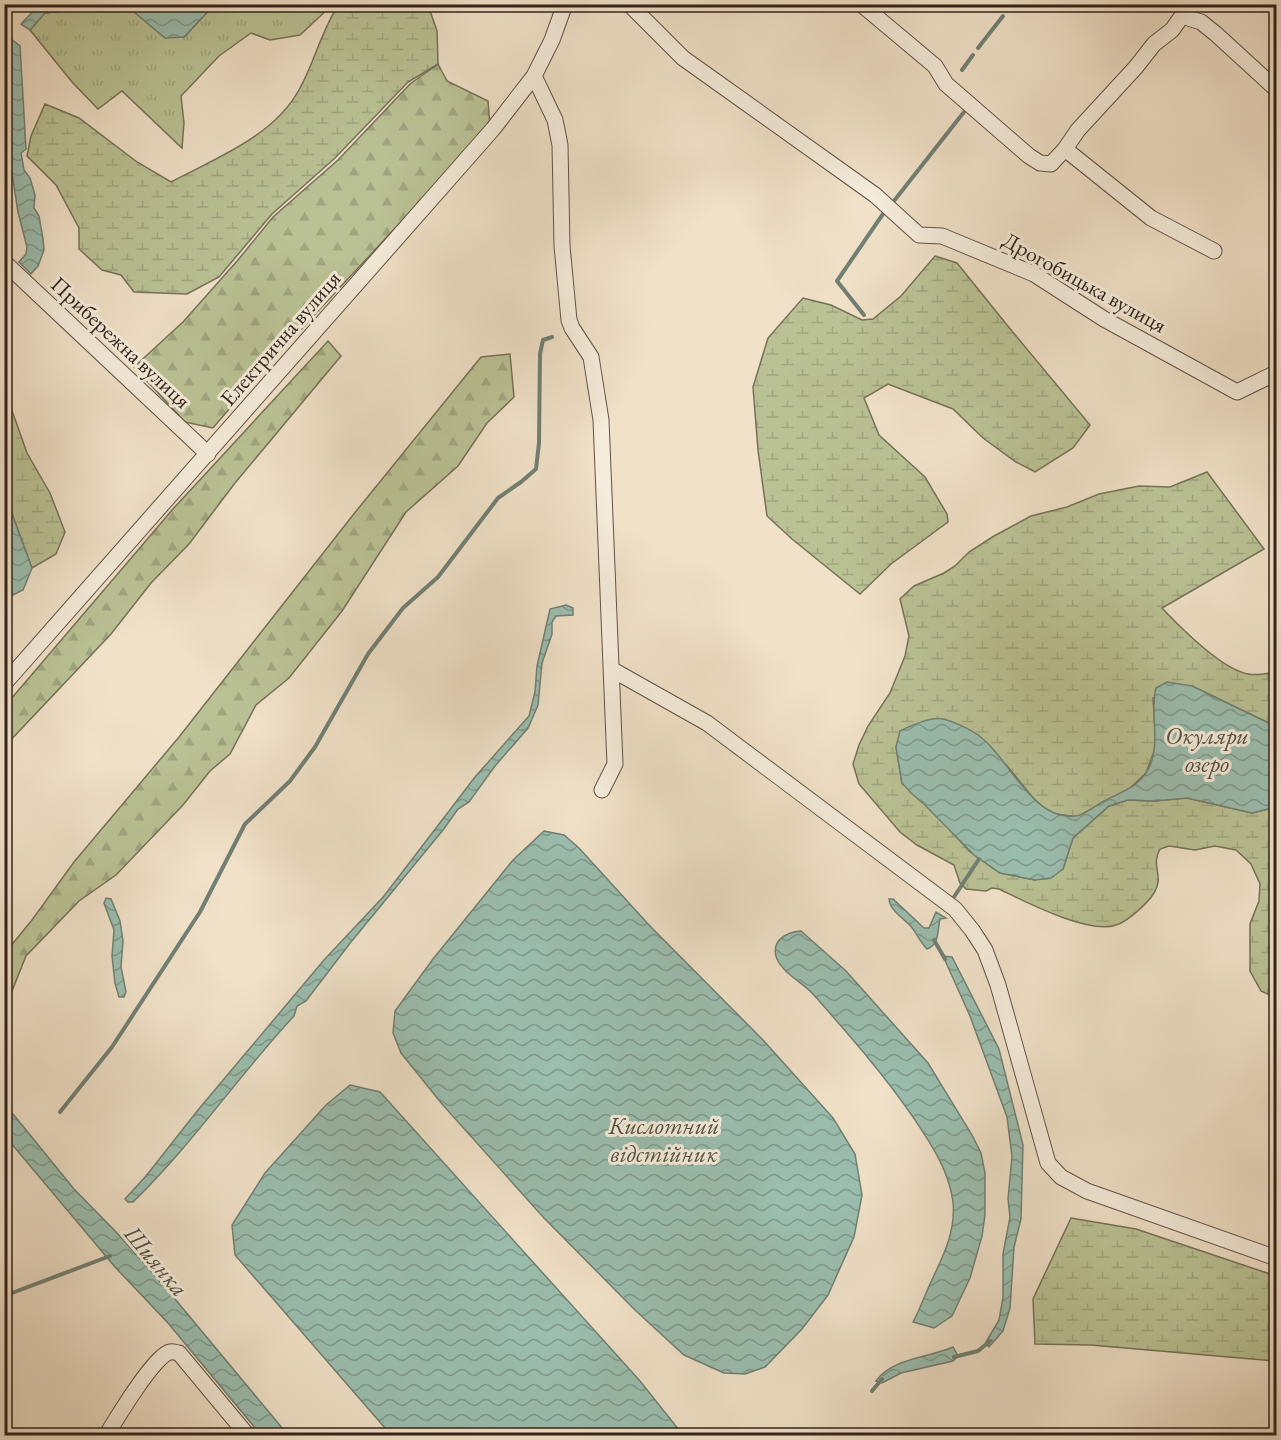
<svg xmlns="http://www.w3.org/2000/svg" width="1281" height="1440" font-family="'EB Garamond',serif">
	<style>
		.grass { fill: url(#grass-tufts); stroke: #767258; stroke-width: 1.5 }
		.forest { fill: url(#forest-firs); stroke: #767258; stroke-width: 1.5 }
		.wetland { fill: url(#wetland-marsh); stroke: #767258; stroke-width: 1.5 }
		.water { fill: url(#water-waves); stroke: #718074; stroke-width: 1.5 }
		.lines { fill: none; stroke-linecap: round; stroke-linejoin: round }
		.stream { stroke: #718074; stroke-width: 4 }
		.minor-casing { stroke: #625246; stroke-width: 17 }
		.minor { stroke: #f5ecdb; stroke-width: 15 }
		.labels { text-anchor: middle; stroke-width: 6; stroke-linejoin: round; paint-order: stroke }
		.street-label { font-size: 22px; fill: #32231b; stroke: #f5ecdb }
		.water-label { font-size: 24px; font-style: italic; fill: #525247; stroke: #f5ecdb }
	</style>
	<defs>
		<pattern id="grass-tufts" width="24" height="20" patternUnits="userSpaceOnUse" patternTransform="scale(1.5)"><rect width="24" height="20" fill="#bac295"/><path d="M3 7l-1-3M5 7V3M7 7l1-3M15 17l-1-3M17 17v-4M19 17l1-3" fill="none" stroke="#a0a680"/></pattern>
		<pattern id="forest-firs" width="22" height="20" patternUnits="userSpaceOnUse" patternTransform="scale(1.5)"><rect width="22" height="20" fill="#bac295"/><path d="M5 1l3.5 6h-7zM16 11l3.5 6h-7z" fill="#a0a680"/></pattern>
		<pattern id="wetland-marsh" width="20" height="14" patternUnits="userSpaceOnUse" patternTransform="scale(1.5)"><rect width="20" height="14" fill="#bac295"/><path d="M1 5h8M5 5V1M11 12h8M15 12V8" fill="none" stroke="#a0a680"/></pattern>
		<pattern id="water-waves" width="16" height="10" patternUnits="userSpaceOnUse" patternTransform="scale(1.5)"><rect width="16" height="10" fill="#9bbeaf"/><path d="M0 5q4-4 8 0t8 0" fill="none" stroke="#7f9a8e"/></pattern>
	</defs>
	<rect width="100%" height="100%" fill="#f0e1c8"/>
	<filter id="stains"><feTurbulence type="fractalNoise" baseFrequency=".00333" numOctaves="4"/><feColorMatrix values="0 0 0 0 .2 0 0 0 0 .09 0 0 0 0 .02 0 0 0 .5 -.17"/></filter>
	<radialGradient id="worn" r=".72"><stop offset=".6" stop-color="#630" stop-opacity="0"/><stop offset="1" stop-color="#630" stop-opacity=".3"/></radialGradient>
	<path class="grass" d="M326 4 329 8 300 35 270 40 251 33 219 56 181 96 184 123 182 148 122 91 98 109 72 82 30 30 45 13 118 5 129 8 143 18 184 37 214 5Z"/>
	<path class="forest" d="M438 64 447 81 488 101 490 126 254 380 213 428 185 422 134 367 183 322 238 260 273 217 338 160 410 84Z
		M328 341 341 356 235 483 189 544 151 583 111 634 5 746V706L173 509Z
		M510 354 514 397 487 423 458 466 406 512 342 611 289 678 256 705 230 754 210 771 183 805 116 875 79 901 26 956 10 996 5 999V953L32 920 74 862 179 737 353 515 481 357Z"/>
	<path class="wetland" d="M339 4 432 5 429 8 437 31 438 64 408 82 335 158 272 214 219 277 187 294 134 292 121 275 102 270 79 249V228L56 185 27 156 31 136 45 104 79 118 137 162 171 182C216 158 275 136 300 88 315 61 321 31 339 4Z
		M935 256 957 263 1007 325 1090 425 1073 448 1035 472 1016 462 983 438 953 409 888 384 864 398 879 435 925 477 947 514 948 522 891 564 860 594 792 539 767 516 758 450 753 387 768 338 803 298 831 305 862 320 873 319 901 296Z
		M4 388 27 453 50 493 65 532 56 554 32 568 5 495Z
		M1207 472 1264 549 1162 608C1181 628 1221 669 1248 674 1257 676 1268 673 1276 672V730L1275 726 1192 686 1153 698 1156 746 1146 773 1129 789 1077 817 1050 813 1034 799 1008 767 978 735 901 731 896 747 902 783 943 822 969 851 1000 873 1035 880 1063 869 1073 838 1109 806 1128 800 1154 801 1187 798 1252 813 1276 807V998L1261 991 1250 971V924L1259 901 1260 884 1251 864 1236 850 1215 846 1195 850 1169 846 1160 849C1150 867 1165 875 1154 893 1148 903 1127 922 1116 925 1089 935 1024 901 999 889L992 888 986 891 966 889 960 883 954 865 917 845 900 832 859 784 853 764 859 745 868 726 890 693 905 656 909 636 900 599 914 586 944 573 955 566 969 552 994 536 1031 516 1067 507 1099 494 1139 486 1170 487Z
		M1071 1218 1136 1229 1276 1276V1361L1091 1345 1035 1344 1033 1299Z"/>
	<path class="water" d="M39 5V4L214 5 184 37 165 38 129 8 118 5 45 13 30 30 21 24Z
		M10 38 20 46 26 149 21 153 24 170 30 178 35 195 34 208 39 216 43 239 44 250 38 266 31 274 19 262 26 254 27 247 18 212 10 160 8 96 5 69Z
		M5 495 32 568 23 590 5 599Z
		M566 605 573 608V615L556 616 552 622V634L542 663 538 705 528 728 495 766 469 802 458 809 443 830 351 942 306 1001 297 1006 294 1016C238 1076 192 1145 133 1202H128L125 1199 146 1176 198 1110 324 960 384 896 475 777 529 716 535 692 537 666 550 609Z
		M1167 682 1192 686 1275 726 1276 732 1274 747 1276 752V807L1252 813 1187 798 1154 801 1128 800 1109 806 1073 838 1063 869 1051 878 1035 880 1000 873 974 855 924 804 911 793 902 783 896 747 900 731C912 725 931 716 944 719 954 722 970 729 978 735 1009 757 1032 822 1076 816 1085 815 1096 805 1104 801 1119 793 1136 788 1146 773 1163 747 1149 715 1156 688Z
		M544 831 564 835 579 848 649 925 763 1040 833 1118 855 1154 862 1195 854 1237 828 1295 802 1329 765 1367 745 1374 724 1373 684 1355 635 1310 544 1218 442 1104 401 1053 393 1033 395 1011 433 959 513 860Z
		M106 898 111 899 120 921 123 941 121 967 126 992 124 997H119L115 983 112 956 114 930 104 903Z
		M889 899H893L924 928H929L936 912 946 918 940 919C937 931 940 944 927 949 921 943 918 936 913 929 906 919 890 912 889 899Z
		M801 931 846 971 928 1063 972 1135 981 1153 985 1173V1215L982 1236 970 1278 952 1316 934 1328 913 1322C920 1309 924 1297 930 1284 942 1258 956 1233 953 1202 949 1170 931 1144 913 1117 882 1072 849 1035 813 994 803 983 783 973 777 959 770 941 786 932 801 931Z
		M943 956 952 957 999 1049 1023 1145 1021 1219 1014 1247 1010 1308 1003 1331 989 1347 986 1342 999 1320 1003 1298V1254L1010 1217 1008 1199 1012 1157 1007 1117 970 1016Z
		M350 1085 380 1092 640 1381 683 1435H391L235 1255 232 1225 265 1173 326 1105Z
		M4 1103 74 1189 118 1234 170 1293 288 1435H261L168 1323 115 1267 5 1136Z
		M953 1347 958 1356 953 1361 901 1373 882 1383 876 1381C892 1358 928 1358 953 1347Z"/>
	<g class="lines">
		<path class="stream" d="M978 48 1003 16
			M962 70 973 55
			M890 206 964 112
			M864 315 837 281 885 211
			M954 897 979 859
			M934 940 945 959
			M60 1112 112 1047 200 912 245 824 290 781 315 747 368 654 403 608 438 577 498 498 521 482 536 469 539 443 540 354 543 340 552 337
			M4 1296 110 1256
			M954 1357 978 1351 990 1341
			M872 1391 882 1379"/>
		<defs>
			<path id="minor" d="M629 4 683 58 875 195 919 235 942 236 1034 274 1104 319 1237 392 1276 373
				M861 4 935 66 946 84 1029 156 1040 163 1051 164 1065 149 1151 218 1214 251
				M534 76 555 120 560 145 562 246 569 320 572 328 591 357 601 420 615 764 602 790
				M1065 149 1078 130 1136 67 1154 44 1172 30 1182 16 1201 22 1216 34 1276 89
				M4 262 208 454
				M611 669 707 723 955 909 972 930 985 950 998 985 1048 1163 1061 1177 1087 1191 1276 1258
				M4 684 493 129 534 76 552 40 565 4
				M106 1436C115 1421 155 1354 170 1352 173 1351 176 1353 179 1353L248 1436"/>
		</defs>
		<use href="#minor" class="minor-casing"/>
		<use href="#minor" class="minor"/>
	</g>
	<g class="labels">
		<g class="street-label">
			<text transform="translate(1085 282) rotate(29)" y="8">Дрогобицька вулиця</text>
			<text transform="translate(280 338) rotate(-49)" y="8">Електрична вулиця</text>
			<text transform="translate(121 342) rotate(43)" y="8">Прибережна вулиця</text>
		</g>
		<g class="water-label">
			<text x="1207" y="744">Окуляри<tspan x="1207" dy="28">озеро</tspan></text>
			<text x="664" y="1134">Кислотний<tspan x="664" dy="28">відстійник</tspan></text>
			<text transform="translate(156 1261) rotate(50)" y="8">Шиянка</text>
		</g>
	</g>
	<rect width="1281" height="1440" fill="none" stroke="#f0e1c8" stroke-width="24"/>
	<rect x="6" y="6" width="1269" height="1428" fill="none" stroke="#32231b" stroke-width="3"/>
	<rect x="12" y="12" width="1257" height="1416" fill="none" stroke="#32231b" stroke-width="1.5"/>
	<rect width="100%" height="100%" filter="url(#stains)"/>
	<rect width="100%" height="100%" fill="url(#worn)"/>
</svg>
